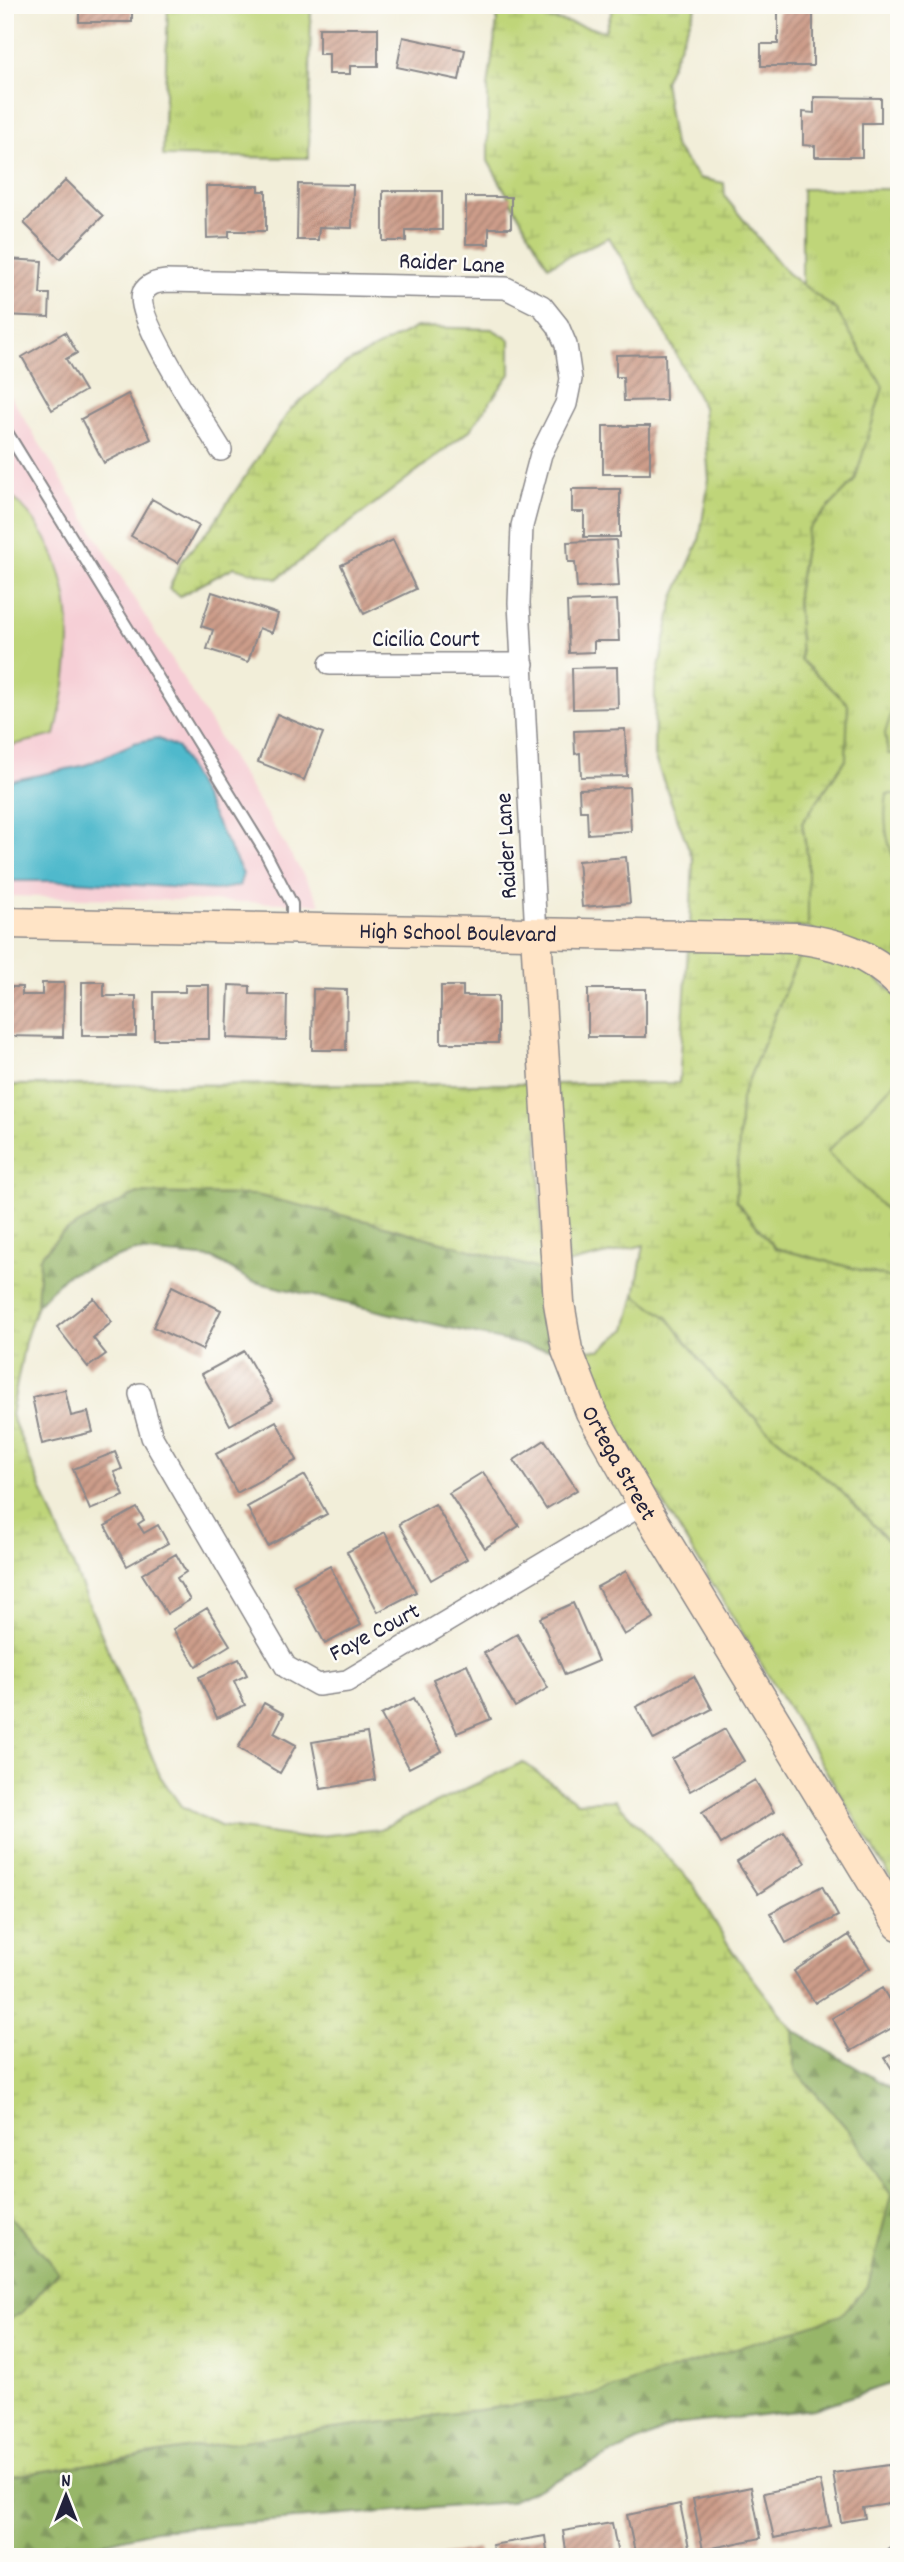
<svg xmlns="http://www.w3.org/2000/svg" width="904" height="2562" font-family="Dekko,sans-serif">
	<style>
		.built { fill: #f6cfd6 }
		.grass { fill: url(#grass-tufts); stroke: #707c5a; stroke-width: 2 }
		.forest { fill: url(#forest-firs); stroke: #5c6c52; stroke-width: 2 }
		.wetland { fill: url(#wetland-marsh); stroke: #707c5a; stroke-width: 2 }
		.garden { fill: #bfd579; stroke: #707c5a; stroke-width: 2 }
		.water { fill: #4fb9cc; stroke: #386e84; stroke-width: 2 }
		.building { fill: url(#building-hatch) }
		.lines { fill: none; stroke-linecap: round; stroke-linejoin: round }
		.lane-casing { stroke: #8a888a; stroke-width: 14 }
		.street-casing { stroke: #8a888a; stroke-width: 24 }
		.secondary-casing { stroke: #8a888a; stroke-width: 33 }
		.lane { stroke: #fff; stroke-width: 10 }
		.street { stroke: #fff; stroke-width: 21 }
		.secondary { stroke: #ffe4c6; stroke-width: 30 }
		.labels { text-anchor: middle; stroke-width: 5; stroke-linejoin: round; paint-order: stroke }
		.street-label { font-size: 24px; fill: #22223b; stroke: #fdfcf7 }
	</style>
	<defs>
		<pattern id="grass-tufts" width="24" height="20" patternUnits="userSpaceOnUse" patternTransform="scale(1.75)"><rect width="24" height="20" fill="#bfd579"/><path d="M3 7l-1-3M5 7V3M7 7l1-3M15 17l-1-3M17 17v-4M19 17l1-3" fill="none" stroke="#a4b76a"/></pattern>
		<pattern id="forest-firs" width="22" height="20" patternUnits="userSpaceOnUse" patternTransform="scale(1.75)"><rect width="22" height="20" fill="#97b669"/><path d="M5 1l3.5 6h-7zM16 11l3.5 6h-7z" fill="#7b9458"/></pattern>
		<pattern id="wetland-marsh" width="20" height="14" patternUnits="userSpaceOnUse" patternTransform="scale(1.75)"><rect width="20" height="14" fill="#bfd579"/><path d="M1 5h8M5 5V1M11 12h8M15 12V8" fill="none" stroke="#a4b76a"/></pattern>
		<pattern id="building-hatch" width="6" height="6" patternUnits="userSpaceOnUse" patternTransform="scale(1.75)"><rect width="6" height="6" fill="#cd9d8a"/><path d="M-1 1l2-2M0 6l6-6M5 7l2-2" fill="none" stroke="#a68072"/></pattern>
	</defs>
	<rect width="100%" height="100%" fill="#fdfcf7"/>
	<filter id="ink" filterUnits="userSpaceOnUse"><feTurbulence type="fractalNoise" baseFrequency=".0143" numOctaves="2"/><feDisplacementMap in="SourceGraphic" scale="14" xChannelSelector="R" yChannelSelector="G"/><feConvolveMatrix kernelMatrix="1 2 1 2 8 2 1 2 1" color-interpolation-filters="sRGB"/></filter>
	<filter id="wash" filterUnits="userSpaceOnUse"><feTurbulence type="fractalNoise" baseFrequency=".00686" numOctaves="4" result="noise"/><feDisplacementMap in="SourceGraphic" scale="28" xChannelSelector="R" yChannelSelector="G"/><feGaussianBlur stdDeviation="1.57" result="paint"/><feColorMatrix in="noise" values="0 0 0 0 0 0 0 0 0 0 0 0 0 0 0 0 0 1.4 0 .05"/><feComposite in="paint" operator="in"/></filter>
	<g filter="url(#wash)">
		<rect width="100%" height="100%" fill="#f2eed9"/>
		<path class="built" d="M5 387 321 904 5 896Z"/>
		<path class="grass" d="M168 5H311L309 158 163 156Z
			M802 189H899V969L808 928V861L802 823 846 759 801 660 797 594 808 529 855 480 836 310 802 285Z
			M801 951C838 953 873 972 899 998V1280L775 1248 736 1201 741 1098Z
			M635 1295 668 1318 716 1380 772 1434 841 1491 899 1552V1891L590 1382 577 1349 600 1350 626 1329Z"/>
		<path class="forest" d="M137 1193 256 1195 367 1221 542 1270 557 1349 535 1348 251 1281 212 1258 135 1251 66 1275 37 1305 40 1257 62 1233Z
			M793 2030 899 2093V2381L814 2409 674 2425 509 2502 155 2530 48 2557H5V2477L211 2445 849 2131 795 2070Z
			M5 2209 58 2272 23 2312 5 2322Z"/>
		<path class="wetland" d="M614 5H697L664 81 674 146 699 178 724 183 725 197 787 273 836 310 883 387 855 480 808 529 797 594 801 660 848 704 846 759 802 823 808 861V928L690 926 693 860 654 756 655 686 674 597 699 541 709 479 703 407 665 332 609 237 548 266 488 161V87L499 7 605 31Z
			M417 327 492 329 510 340V374L470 430 277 579 234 567 180 596 169 589 181 561 211 527 290 410 346 363Z
			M688 948 802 949 741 1098 736 1201 775 1248 899 1280V1552L841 1491 772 1434 716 1380 668 1318 635 1295 644 1245 567 1264 555 1084 679 1083Z
			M536 1084 543 1270 367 1221 256 1195 137 1193 62 1233 40 1257 37 1305 25 1341 11 1415 160 1776 181 1806 220 1826 303 1838 380 1829 523 1762 577 1802 615 1800 693 1884 732 1951 793 2030 795 2070 849 2131 891 2195 868 2286 841 2315 593 2395 211 2445 5 2477V2322L23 2312 58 2272 5 2209V1085Z"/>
		<path class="garden" d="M5 489C16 501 29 512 38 526 81 590 72 664 55 735L5 747Z
			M899 690V754H888L885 733Z
			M887 794H899V868C886 845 883 819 887 794Z
			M899 1078V1223L827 1152Z"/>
		<path class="water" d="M157 738 178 748 243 874 239 886 216 890 74 881H5V782L86 765 134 743Z"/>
		<g id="blocks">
			<path class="building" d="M79 5H132V22H79Z
				M778 9H813V66H761V44H778Z
				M319 28H378V66H350V74H329V54H319Z
				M403 37 465 50 459 80 397 67Z
				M814 97 881 98V123H862V157H815V146L803 145V112L814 113Z
				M66 180 103 216 60 259 24 223Z
				M298 184 353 185 352 228 319 227 318 240H297Z
				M206 186H259V191H266V231H229V237L207 238Z
				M383 191H442V230H406V241H383Z
				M466 197H511V228H489V244H466Z
				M5 259 42 261 40 294H50L49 317 5 315Z
				M65 332 77 353 66 359 85 391 52 410 22 357Z
				M665 354 666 400 624 401 623 377H616V355Z
				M128 394 151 439 104 463 81 419Z
				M603 426H650V474H603Z
				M572 489H620V537H584V512H572Z
				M152 499 199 526 178 563 131 536Z
				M393 540 416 589 364 614 341 565Z
				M616 540 619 586 577 588 575 562H568L567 542Z
				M212 592 278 614 272 633 259 628 248 662 207 649 213 630 201 626Z
				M617 600 619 641H594V652L569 653 567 602Z
				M617 667 618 708 573 709 572 668Z
				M277 714 323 733 304 780 258 762Z
				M625 729 627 776 581 777 580 753 575 754 574 731Z
				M629 787 631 831 588 834 587 811H580L579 789Z
				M626 857 630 903 582 907 578 861Z
				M82 982H104V996H136V1036H82Z
				M42 983H64L63 1037 5 1036V987H22V995H42Z
				M185 985H209V1039H154V992H185Z
				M229 985 250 986V994L287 995 286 1040 227 1038Z
				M441 986H463V996H498V1043H441Z
				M313 989 347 990 346 1050H312Z
				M588 989H646V1037H588Z
				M172 1286 221 1310 202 1350 153 1327Z
				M94 1298 112 1322 93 1338 106 1354 88 1367 57 1327Z
				M244 1351 273 1401 230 1425 202 1374Z
				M65 1390 71 1416 88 1412 93 1432 42 1444 32 1397Z
				M276 1421 297 1460 237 1493 216 1454Z
				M545 1440 577 1490 546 1509 514 1460Z
				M115 1452 122 1469 114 1472 124 1496 90 1510 73 1469Z
				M483 1472 519 1526 485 1548 449 1493Z
				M305 1475 327 1514 268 1546 247 1507Z
				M435 1504 467 1559 431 1580 399 1524Z
				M137 1508 144 1520 138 1524 144 1533 158 1525 168 1543 127 1566 105 1526Z
				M385 1532 416 1592 378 1612 347 1552Z
				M176 1554 186 1572 177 1578 190 1600 167 1614 142 1574Z
				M330 1566 361 1625 325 1644 294 1585Z
				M626 1571 654 1618 624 1635 597 1587Z
				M573 1603 598 1661 565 1675 540 1618Z
				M207 1608 230 1645 196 1666 173 1629Z
				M517 1634 548 1688 515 1707 484 1653Z
				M239 1659 247 1675 234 1681 245 1705 217 1718 199 1677Z
				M467 1664 491 1719 457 1733 433 1679Z
				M694 1676 712 1709 654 1740 636 1707Z
				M414 1698 442 1751 409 1768 381 1715Z
				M264 1703 284 1714 274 1733 296 1745 280 1773 238 1748Z
				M725 1729 744 1761 690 1791 672 1759Z
				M367 1733 375 1780 321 1789 312 1742Z
				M755 1780 774 1812 721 1844 702 1812Z
				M784 1832 805 1863 758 1894 737 1862Z
				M822 1886 838 1916 786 1943 770 1913Z
				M849 1935 870 1968 815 2003 794 1971Z
				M882 1988 899 2016V2024L851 2051 832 2018Z
				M899 2050V2080L885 2058Z
				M889 2465 895 2503 863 2508 865 2518 841 2522 833 2473Z
				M820 2481 830 2526 774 2538 764 2493Z
				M751 2487 761 2538 703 2550 693 2499Z
				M680 2504 691 2557H636L627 2515Z
				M612 2523 618 2555 567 2557 563 2531Z
				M545 2536 548 2557H495L492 2545Z
				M478 2549 480 2557H442V2555Z"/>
		</g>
	</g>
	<g filter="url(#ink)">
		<use href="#blocks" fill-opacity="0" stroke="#8a888a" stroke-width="2"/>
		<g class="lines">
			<defs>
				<path id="lane" d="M5 429 264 850 292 904V926"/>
				<path id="street" d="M221 450C206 425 133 315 143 293 148 284 156 282 166 281L506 288 542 306 558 326 566 345 571 379 566 404 541 454 522 526 519 603 536 935
					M330 664H523
					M140 1394 152 1437 286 1667 318 1685 347 1681 643 1504
					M895 2557 899 2556"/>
				<g id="secondary">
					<path id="s1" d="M5 923 796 938C837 943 869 953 899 983"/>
					<path id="s2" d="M536 935 559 1303 567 1350 591 1412 643 1504 899 1925"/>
				</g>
			</defs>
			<use href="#lane" class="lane-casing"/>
			<use href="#street" class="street-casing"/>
			<use href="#secondary" class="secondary-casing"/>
			<use href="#lane" class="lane"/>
			<use href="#street" class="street"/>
			<use href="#secondary" class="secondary"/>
		</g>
	</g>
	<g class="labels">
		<g class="street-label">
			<text transform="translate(452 262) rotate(3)" y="8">Raider Lane</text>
			<text x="426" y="646">Cicilia Court</text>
			<text transform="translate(505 846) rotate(-93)" y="8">Raider Lane</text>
			<text dy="8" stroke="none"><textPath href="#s1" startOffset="453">High School Boulevard</textPath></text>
			<text dy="8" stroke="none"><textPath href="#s2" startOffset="541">Ortega Street</textPath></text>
			<text transform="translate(374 1631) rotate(-28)" y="8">Faye Court</text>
		</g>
	</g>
	<rect width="904" height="2562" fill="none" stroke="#fdfcf7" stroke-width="28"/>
	<g transform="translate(66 2496)" stroke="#fdfcf7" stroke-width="5" paint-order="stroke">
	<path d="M0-5L12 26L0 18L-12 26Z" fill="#22223b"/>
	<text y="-10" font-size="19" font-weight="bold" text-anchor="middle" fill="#22223b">N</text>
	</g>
</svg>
